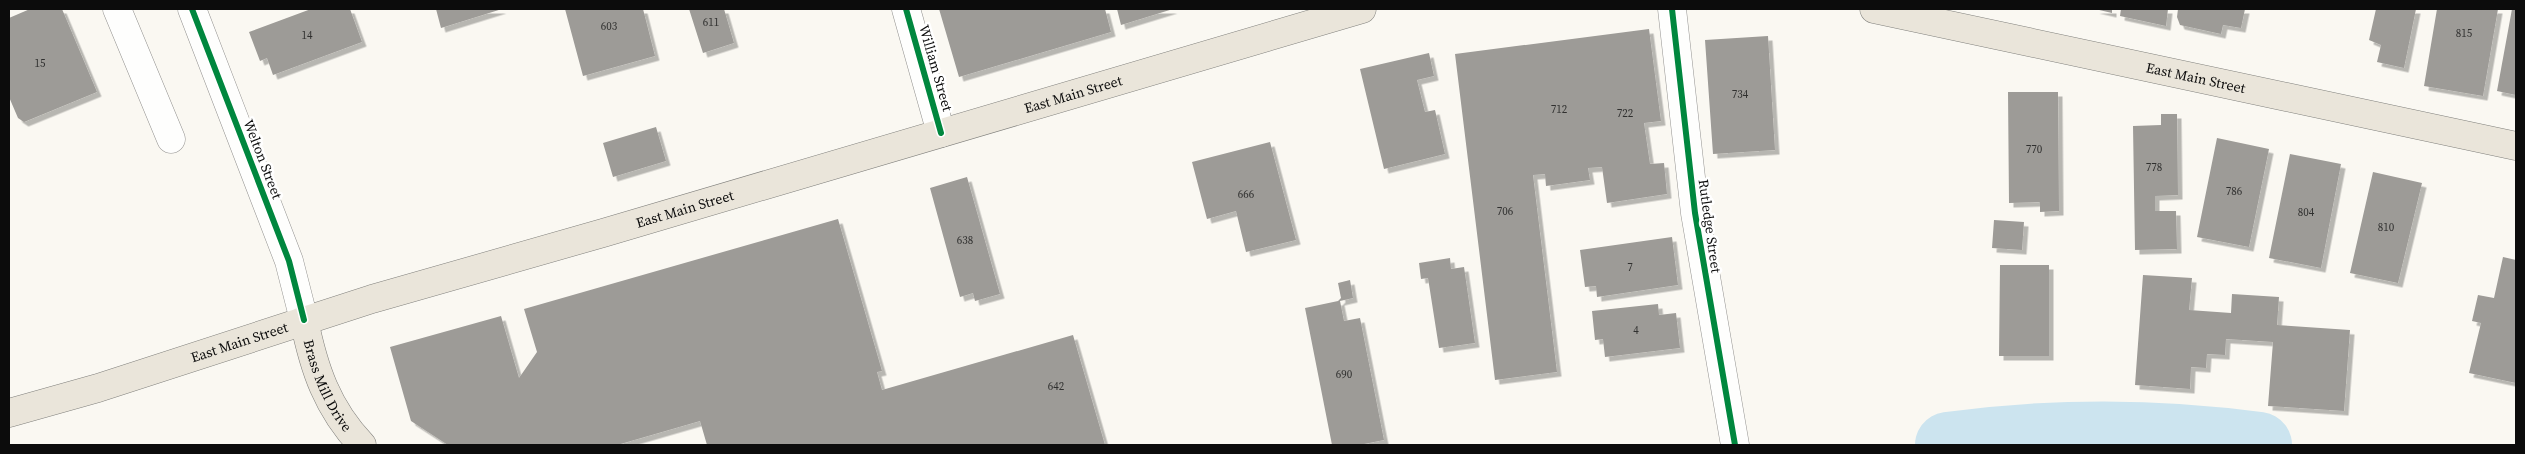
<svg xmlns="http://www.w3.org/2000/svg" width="2525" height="454" font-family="'Source Serif 4',serif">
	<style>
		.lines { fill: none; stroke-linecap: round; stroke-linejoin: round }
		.river { stroke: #cce4ef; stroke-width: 66 }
		.building { fill: #9d9b97; filter: url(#shadow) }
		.minor-casing { stroke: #939290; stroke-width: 29 }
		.major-casing { stroke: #80807d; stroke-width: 29 }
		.minor { stroke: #fefefd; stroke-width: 28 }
		.major { stroke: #eae5da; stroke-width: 28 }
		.cycleway-casing { stroke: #fff; stroke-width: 9 }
		.cycleway { stroke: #00873e; stroke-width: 6 }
		.labels { text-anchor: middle; stroke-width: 5; stroke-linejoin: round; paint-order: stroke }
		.number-label { font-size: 11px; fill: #30302f }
		.street-label { font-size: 14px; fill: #0c0c0c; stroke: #fff }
	</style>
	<defs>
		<filter id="shadow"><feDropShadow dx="4.5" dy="4.5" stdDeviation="0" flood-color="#0004"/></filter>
	</defs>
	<rect width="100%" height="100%" fill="#faf8f2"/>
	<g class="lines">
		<path class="river" d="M1948 445C2051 431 2156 431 2259 445"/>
	</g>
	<path class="building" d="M30 9H62L97 92 24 122 18 118 9 97V18Z
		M311 9H350L362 42 273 75 267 58 260 61 249 32Z
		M436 9H502L441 28Z
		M565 9H643L655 56 583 76Z
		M689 9H724L734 43 703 53Z
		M939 9H1105L1111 32 959 77Z
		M1117 9H1173L1121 25Z
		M2095 9H2112V13Z
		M2121 9H2168L2166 26 2120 16Z
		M2178 9H2245L2241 28 2223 25 2221 34 2180 25 2177 17Z
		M2376 9H2416L2404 68 2377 62 2381 45 2369 40Z
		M2437 9H2498L2483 96 2424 86Z
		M2512 9H2516V95L2497 91Z
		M1649 29 1661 121 1644 123 1650 164 1664 163 1667 194 1607 203 1602 167 1588 168 1590 180 1546 186 1545 174 1533 175 1557 372 1495 380 1455 54Z
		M1768 36 1775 150 1713 154 1705 40Z
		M1429 53 1434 76 1417 80 1425 112 1435 110 1445 154 1384 169 1360 69Z
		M2008 92H2058L2059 211 2040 212V202L2009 203Z
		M2161 114H2177L2178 195 2155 196V211H2176L2177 249 2135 250 2133 126 2161 125Z
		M656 127 666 161 613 177 603 143Z
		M2217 138 2269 149 2249 247 2197 237Z
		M1270 142 1296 240 1246 252 1236 211 1207 219 1192 162Z
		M2290 154 2341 164 2321 268 2269 258Z
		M2373 172 2422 183 2398 283 2350 273Z
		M967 177 1000 294 975 301 973 293 960 297 930 188Z
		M838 219 882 371 877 372 882 390 1073 335 1105 445H707L700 421 617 445H448L411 421 390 347 501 316 519 378 537 352 524 309Z
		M1994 220 2024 222 2022 250 1992 248Z
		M1672 237 1678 285 1597 297 1596 286 1585 287 1580 250Z
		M2503 257 2516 260V383L2469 373 2481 323 2472 321 2478 295 2494 298Z
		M1450 258 1451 269 1464 267 1475 343 1439 348 1428 278 1421 279 1419 263Z
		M2000 265H2049V356H1999Z
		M2143 275 2192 278 2189 310 2231 313 2232 294 2279 297 2277 325 2350 330 2344 411 2268 406 2273 342 2226 339 2225 355 2207 354 2206 368 2191 367 2190 389 2135 385Z
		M1350 280 1353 298 1340 301 1344 321 1360 318 1384 440 1359 445H1332L1305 308 1338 301 1341 298 1338 283Z
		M1658 304 1659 315 1676 313 1680 348 1605 357 1603 339 1595 340 1592 311Z"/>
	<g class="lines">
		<defs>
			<path id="minor" d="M117 9 171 139
				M192 9 289 261 304 320
				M906 9 941 133
				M1672 9 1695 213 1735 445"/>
			<g id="major">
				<path id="s1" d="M1874 9 2516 146"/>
				<path id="s2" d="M304 320C314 369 327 408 362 445"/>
				<path id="s3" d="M9 413 98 388 372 299 603 233 1362 9"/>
			</g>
		</defs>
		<use href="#minor" class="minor-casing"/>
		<use href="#major" class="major-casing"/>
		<use href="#minor" class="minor"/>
		<use href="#major" class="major"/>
		<defs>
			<path id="cycleway" d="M192 9 289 261 304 320
				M906 9 941 133
				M1672 9 1695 213 1735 445"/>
		</defs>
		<use href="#cycleway" class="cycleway-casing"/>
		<use href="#cycleway" class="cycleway"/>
	</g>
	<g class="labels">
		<g class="number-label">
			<text x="711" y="26">611</text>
			<text x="609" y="30">603</text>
			<text x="2464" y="37">815</text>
			<text x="307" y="39">14</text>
			<text x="40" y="67">15</text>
			<text x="1740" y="98">734</text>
			<text x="1559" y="113">712</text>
			<text x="1625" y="117">722</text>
			<text x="2034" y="153">770</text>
			<text x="2154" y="171">778</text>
			<text x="2234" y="195">786</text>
			<text x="1246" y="198">666</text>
			<text x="1505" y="215">706</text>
			<text x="2306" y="216">804</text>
			<text x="2386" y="231">810</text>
			<text x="965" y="244">638</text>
			<text x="1630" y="271">7</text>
			<text x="1636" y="334">4</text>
			<text x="1344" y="378">690</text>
			<text x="1056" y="390">642</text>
		</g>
		<g class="street-label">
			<text transform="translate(936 68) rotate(74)" y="5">William Street</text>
			<text dy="5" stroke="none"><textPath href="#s1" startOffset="329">East Main Street</textPath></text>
			<text dy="5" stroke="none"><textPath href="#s3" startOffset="1111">East Main Street</textPath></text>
			<text transform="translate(263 159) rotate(69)" y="5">Welton Street</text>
			<text dy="5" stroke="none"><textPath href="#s3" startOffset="706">East Main Street</textPath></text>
			<text transform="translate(1710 226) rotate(82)" y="5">Rutledge Street</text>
			<text dy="5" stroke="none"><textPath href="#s3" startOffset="241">East Main Street</textPath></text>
			<text dy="5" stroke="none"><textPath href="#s2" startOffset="70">Brass Mill Drive</textPath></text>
		</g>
	</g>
	<rect width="2525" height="454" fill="none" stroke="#0c0c0c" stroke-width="20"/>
</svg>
